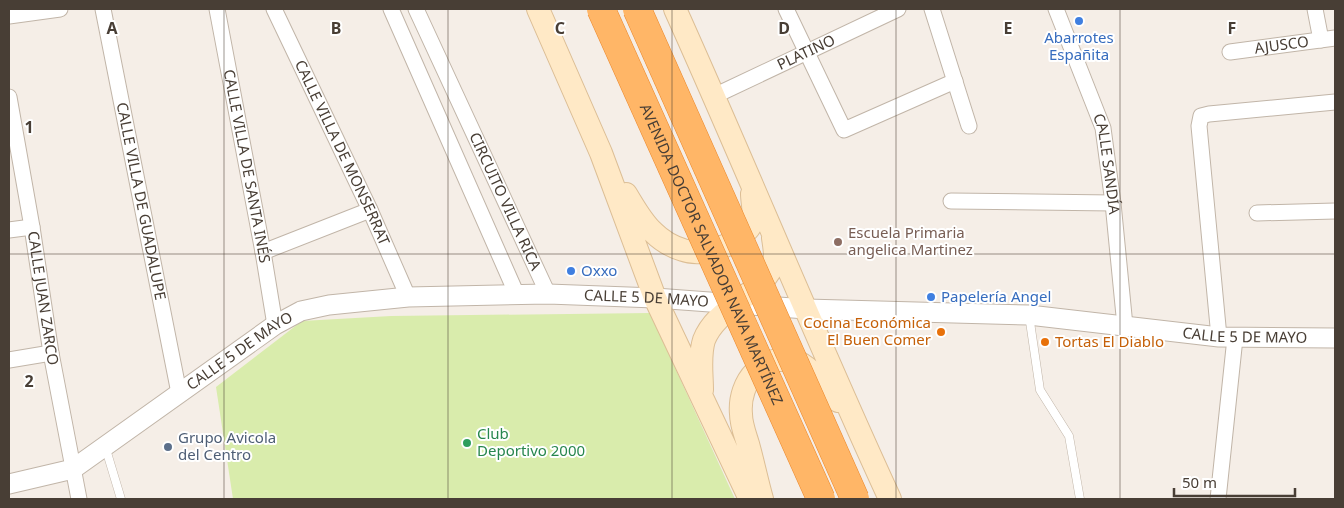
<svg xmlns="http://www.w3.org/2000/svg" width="1344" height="508" font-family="'Noto Sans',sans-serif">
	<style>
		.green { fill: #d9ecac }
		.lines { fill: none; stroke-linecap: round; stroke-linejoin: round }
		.service-casing { stroke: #c1b5a8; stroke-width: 9 }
		.minor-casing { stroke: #c1b5a8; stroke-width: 17 }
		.tertiary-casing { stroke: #c1b5a8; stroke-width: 21 }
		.secondary-casing { stroke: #dcbe95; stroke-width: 24 }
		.service { stroke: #fff; stroke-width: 8 }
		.minor { stroke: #fff; stroke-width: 15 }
		.tertiary { stroke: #fff; stroke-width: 19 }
		.secondary { stroke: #ffe9c6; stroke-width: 22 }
		.motorway-bridge-casing { stroke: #ea872b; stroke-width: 29; stroke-linecap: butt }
		.motorway-bridge { stroke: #ffb667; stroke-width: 28 }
		.grid { fill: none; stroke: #483e35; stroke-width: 1; stroke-opacity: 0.55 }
		.shop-dot { fill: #3f7fe0; stroke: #fff; stroke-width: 2 }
		.education-dot { fill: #8d6e63; stroke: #fff; stroke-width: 2 }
		.food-dot { fill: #e8710a; stroke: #fff; stroke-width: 2 }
		.leisure-dot { fill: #2e9e5b; stroke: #fff; stroke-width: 2 }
		.service-dot { fill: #5c6f8a; stroke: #fff; stroke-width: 2 }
		.labels { text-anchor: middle; stroke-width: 4; stroke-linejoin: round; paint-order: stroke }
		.shop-label { font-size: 15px; fill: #366cbe; stroke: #fff; text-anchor: start }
		.street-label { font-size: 15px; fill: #483e35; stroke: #fff }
		.education-label { font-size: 15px; fill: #785e54; stroke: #fff; text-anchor: start }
		.food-label { font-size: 15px; fill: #c56008; stroke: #fff; text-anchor: end }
		.leisure-label { font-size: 15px; fill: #27864d; stroke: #fff; text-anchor: start }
		.service-label { font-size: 15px; fill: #4e5e75; stroke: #fff; text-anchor: start }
		.grid-label { font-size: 16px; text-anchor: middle; font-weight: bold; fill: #483e35; stroke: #fff; stroke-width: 4; stroke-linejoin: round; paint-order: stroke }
	</style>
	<rect width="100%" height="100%" fill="#f5eee7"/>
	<path class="green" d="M650 313 735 499H233L216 387 302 321 391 316Z"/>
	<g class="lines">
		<defs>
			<path id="service" d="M1029 315 1040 390 1069 436 1080 499
				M105 446 121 499"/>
			<g id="minor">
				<path id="s1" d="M103 9 179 393"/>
				<path id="s2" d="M217 9 263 252 275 325"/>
				<path id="s3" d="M274 9 370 210 408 297"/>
				<path d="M391 9 517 295"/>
				<path id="s4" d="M416 9 548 294"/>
				<path d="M786 9 844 130 955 81"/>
				<path d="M932 9 969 126"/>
				<path id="s5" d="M1056 9 1103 128 1113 203 1125 326"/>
				<path d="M1315 9 1321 40"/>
				<path d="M9 16 60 9"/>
				<path id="s6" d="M1230 52 1335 38"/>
				<path id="s7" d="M714 96 898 9"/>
				<path id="s8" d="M9 97 32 227 51 353 79 499"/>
				<path d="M951 201 1113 203"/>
				<path d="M1257 213 1335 211"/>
				<path d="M9 230 32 227"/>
				<path d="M263 252 370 210"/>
				<path d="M1219 337 1199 126 1201 116 1209 114 1335 102"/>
				<path d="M9 360 51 353"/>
				<path d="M1218 499 1235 338"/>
			</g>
			<g id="tertiary">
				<path id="s9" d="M9 484 73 469 275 325 301 311 329 305 408 297 548 294 655 298 806 309 1029 315 1219 337 1335 338"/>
			</g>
			<path id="secondary" d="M538 9 601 153 655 298 750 499
				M675 9C748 171 815 337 890 499
				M626 194C634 207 642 222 653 232 661 240 673 247 683 250 705 258 744 243 753 221 755 214 752 201 752 194
				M702 390C702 374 699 356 704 340 717 306 766 293 774 261 776 255 774 245 773 238
				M762 499C757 481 753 462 748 444 745 434 741 424 741 414 738 382 763 351 797 362 809 365 830 391 838 401"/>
		</defs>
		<use href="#service" class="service-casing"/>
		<use href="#minor" class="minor-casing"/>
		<use href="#tertiary" class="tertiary-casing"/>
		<use href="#secondary" class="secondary-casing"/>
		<use href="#service" class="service"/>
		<use href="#minor" class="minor"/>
		<use href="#tertiary" class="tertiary"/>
		<use href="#secondary" class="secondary"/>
		<defs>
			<g id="motorway-bridge">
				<path id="s10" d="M601 9 821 499"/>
				<path d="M637 9 855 499"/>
			</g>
		</defs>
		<use href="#motorway-bridge" class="motorway-bridge-casing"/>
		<use href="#motorway-bridge" class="motorway-bridge"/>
	</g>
	<path class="grid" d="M224 9V499M448 9V499M672 9V499M896 9V499M1120 9V499M9 254H1335"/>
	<g class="shop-dot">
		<circle cx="1079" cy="21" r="5"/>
		<circle cx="571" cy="271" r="5"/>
		<circle cx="931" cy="297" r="5"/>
	</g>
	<circle class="education-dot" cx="838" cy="242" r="5"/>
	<g class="food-dot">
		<circle cx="941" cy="332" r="5"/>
		<circle cx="1045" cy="342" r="5"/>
	</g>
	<circle class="leisure-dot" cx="467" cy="443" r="5"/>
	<circle class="service-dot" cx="168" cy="447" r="5"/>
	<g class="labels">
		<g class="shop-label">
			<text x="1079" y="43" text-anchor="middle">Abarrotes<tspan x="1079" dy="17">Españita</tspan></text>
			<text x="581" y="276">Oxxo</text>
			<text x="941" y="302">Papelería Angel</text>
		</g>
		<g class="street-label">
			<text dy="5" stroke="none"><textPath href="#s6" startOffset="52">AJUSCO</textPath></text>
			<text dy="5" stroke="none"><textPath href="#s7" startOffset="102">PLATINO</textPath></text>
			<text dy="5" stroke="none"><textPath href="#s3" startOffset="159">CALLE VILLA DE MONSERRAT</textPath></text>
			<text dy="5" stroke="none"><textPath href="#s5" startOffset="164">CALLE SANDÍA</textPath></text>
			<text dy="5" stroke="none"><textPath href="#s2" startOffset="160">CALLE VILLA DE SANTA INÉS</textPath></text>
			<text dy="5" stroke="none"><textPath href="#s1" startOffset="196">CALLE VILLA DE GUADALUPE</textPath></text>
			<text dy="5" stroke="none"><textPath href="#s4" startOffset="212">CIRCUITO VILLA RICA</textPath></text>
			<text dy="5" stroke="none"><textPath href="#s10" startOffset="269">AVENIDA DOCTOR SALVADOR NAVA MARTÍNEZ</textPath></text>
			<text dy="5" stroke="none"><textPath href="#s8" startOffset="204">CALLE JUAN ZARCO</textPath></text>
			<text dy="5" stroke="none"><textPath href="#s9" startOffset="690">CALLE 5 DE MAYO</textPath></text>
			<text dy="5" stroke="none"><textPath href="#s9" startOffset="1290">CALLE 5 DE MAYO</textPath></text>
			<text dy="5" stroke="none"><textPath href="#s9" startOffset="270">CALLE 5 DE MAYO</textPath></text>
		</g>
		<g class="education-label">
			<text x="848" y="238">Escuela Primaria<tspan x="848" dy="17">angelica Martinez</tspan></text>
		</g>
		<g class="food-label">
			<text x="931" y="328">Cocina Económica<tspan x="931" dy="17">El Buen Comer</tspan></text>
			<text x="1055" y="347" text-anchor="start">Tortas El Diablo</text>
		</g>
		<g class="leisure-label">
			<text x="477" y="439">Club<tspan x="477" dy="17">Deportivo 2000</tspan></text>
		</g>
		<g class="service-label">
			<text x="178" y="443">Grupo Avicola<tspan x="178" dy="17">del Centro</tspan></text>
		</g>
	</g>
	<g class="grid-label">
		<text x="112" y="34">A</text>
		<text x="336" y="34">B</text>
		<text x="560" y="34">C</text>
		<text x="784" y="34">D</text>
		<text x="1008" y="34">E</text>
		<text x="1232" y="34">F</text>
		<text x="29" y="133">1</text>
		<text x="29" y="387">2</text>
	</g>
	<rect width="1344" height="508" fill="none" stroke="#483e35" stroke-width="20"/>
	<path d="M1174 488v8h121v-8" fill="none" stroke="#483e35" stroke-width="2.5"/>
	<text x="1182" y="488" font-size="15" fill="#483e35" stroke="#ffffff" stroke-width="4" paint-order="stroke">50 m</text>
</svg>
